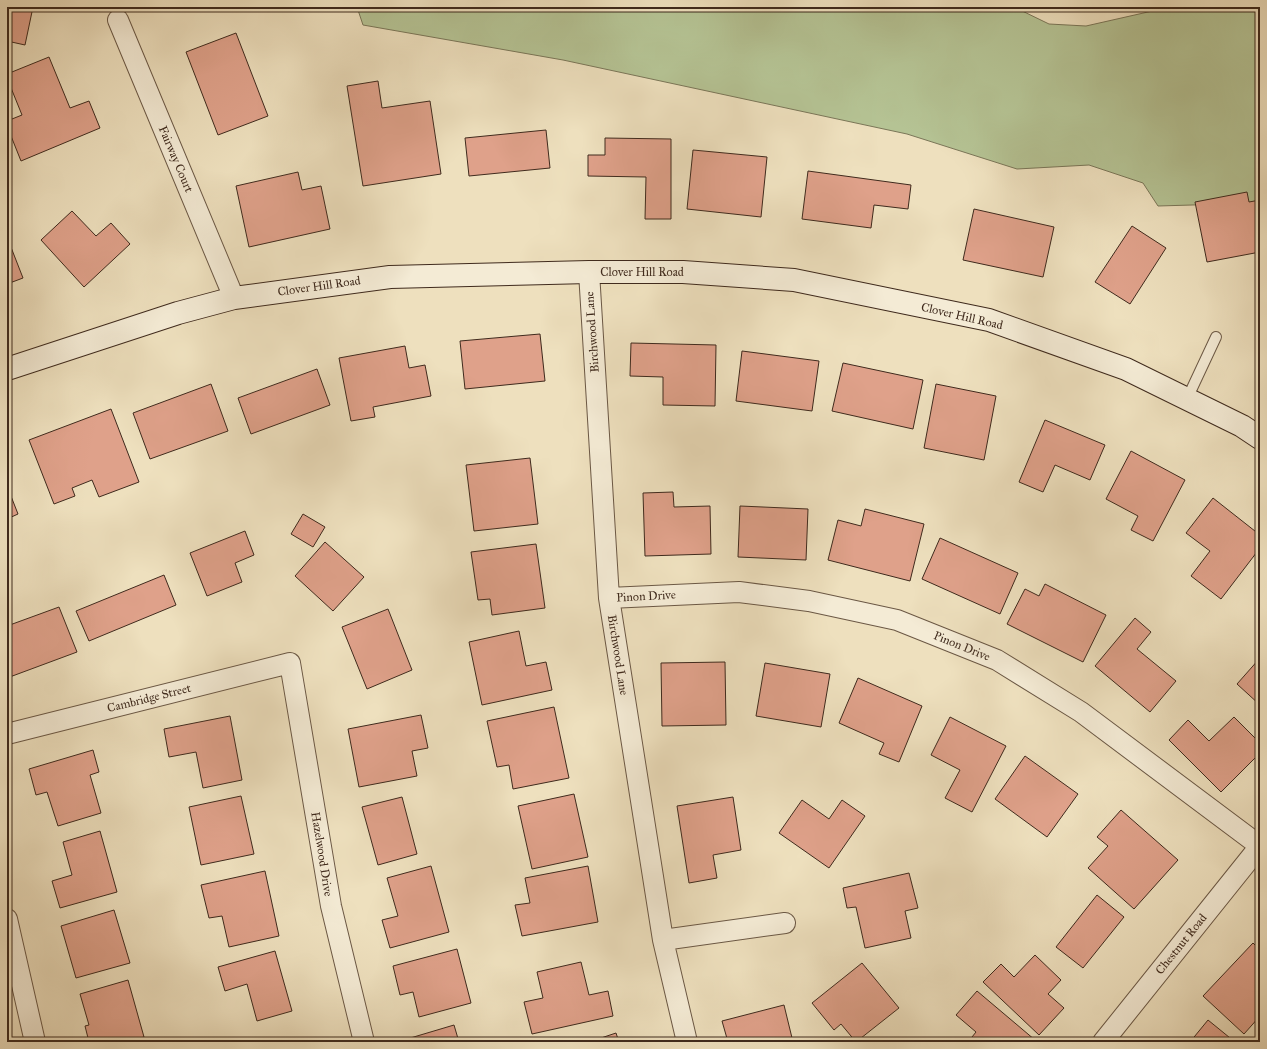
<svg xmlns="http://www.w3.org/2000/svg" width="1267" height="1049" font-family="'IM FELL Great Primer',serif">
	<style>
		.green { fill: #b5c394; stroke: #7a7658 }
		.building { fill: #dfa18a; stroke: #3f2a1d }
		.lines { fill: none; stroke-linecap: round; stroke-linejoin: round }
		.lane-casing { stroke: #6b5845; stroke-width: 12 }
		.street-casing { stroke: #6b5845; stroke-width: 22 }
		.secondary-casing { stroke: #3f2a1d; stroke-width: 24 }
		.lane { stroke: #f4ebd5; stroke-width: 10 }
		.street { stroke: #f4ebd5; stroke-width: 20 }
		.secondary { stroke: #f4ebd5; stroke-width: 22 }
		.labels { text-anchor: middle; stroke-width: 3.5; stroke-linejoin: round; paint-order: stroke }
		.street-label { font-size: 12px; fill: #3f2a1d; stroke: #f4ebd5 }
	</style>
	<rect width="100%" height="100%" fill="#eee0be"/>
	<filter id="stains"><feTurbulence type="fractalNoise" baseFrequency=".005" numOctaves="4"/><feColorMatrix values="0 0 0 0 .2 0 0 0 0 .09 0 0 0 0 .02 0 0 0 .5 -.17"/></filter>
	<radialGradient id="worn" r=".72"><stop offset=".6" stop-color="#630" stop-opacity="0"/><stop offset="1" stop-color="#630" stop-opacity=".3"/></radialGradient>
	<path class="green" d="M357 7H1014L1049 24 1086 26 1170 7H1260V203L1158 206 1143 183 1089 165 1017 169 907 134 563 60 363 25Z"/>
	<path class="building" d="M7 7H33L25 45 7 41Z
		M236 33 268 116 218 135 186 52Z
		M49 57 70 108 89 101 100 128 21 161 7 126V121L22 115 7 78V74Z
		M378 81 382 108 430 101 441 174 363 186 347 86Z
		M546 130 550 168 469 176 465 138Z
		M605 138 671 139V219H645L646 177 588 176V155H605Z
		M693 150 767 157 761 217 687 209Z
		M808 171 911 185 908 209 874 205 871 228 802 219Z
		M298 172 302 190 321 186 330 229 249 247 236 186Z
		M1247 192 1249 202 1260 200V252L1207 262 1195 202Z
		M974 209 1054 227 1043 277 963 260Z
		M72 211 96 236 111 223 130 244 84 287 41 240Z
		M1132 226 1166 248 1130 304 1095 282Z
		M7 237 23 278 7 284Z
		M540 334 545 381 465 389 460 341Z
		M631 343 716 345 715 406 663 405V377L630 376Z
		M405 346 409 368 425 365 431 396 373 407 375 417 351 421 339 358Z
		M742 351 819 361 812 411 736 401Z
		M843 363 923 380 913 429 832 411Z
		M317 369 330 405 251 434 238 398Z
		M211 384 228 431 150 459 133 413Z
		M936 384 996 396 984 460 924 448Z
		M111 409 139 482 99 497 92 480 72 488 75 496 54 504 29 440Z
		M1045 420 1105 445 1090 480 1055 465 1043 492 1019 482Z
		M1131 451 1185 480 1153 541 1131 530 1138 516 1106 499Z
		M530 458 538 524 474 531 466 465Z
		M7 486 18 514 7 519Z
		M673 492 674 507 710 506 711 554 645 556 643 493Z
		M1213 498 1260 535V548L1221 599 1191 576 1210 551 1186 533Z
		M740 506 808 509 806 560 738 557Z
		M865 509 924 524 910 581 828 560 838 520 861 526Z
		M303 514 325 527 313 547 291 534Z
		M245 531 254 555 235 563 242 582 207 596 190 553Z
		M940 538 1018 573 1000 614 922 579Z
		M325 542 364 577 333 611 295 576Z
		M536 544 545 608 492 615 490 599 478 600 471 552Z
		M164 575 176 605 89 641 76 611Z
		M1045 584 1106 615 1083 662 1007 624 1025 589 1039 596Z
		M59 607 77 652 7 678V626Z
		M388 609 412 670 367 689 342 627Z
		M1135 618 1151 632 1137 649 1176 681 1150 712 1095 666Z
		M519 631 526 666 546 662 552 690 482 705 469 642Z
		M1260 658V705L1237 684Z
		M725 662 726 725 662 726 661 663Z
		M765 663 830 674 821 727 756 716Z
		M858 678 922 706 899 762 879 754 884 743 839 723Z
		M554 707 569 778 513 789 509 765 497 767 487 721Z
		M421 715 428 748 412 751 417 776 359 787 348 729Z
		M230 716 242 780 203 788 196 752 169 757 164 729Z
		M950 717 1006 746 972 812 945 798 960 770 931 755Z
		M1234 717 1260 743V753L1221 792 1169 740 1188 720 1209 741Z
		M93 750 99 772 90 775 101 813 58 826 47 792 36 795 29 769Z
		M1025 756 1078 794 1047 837 995 799Z
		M574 794 588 857 532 869 518 806Z
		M241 796 254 854 201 865 189 807Z
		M402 797 417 854 378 865 362 807Z
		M733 797 741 850 713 855 717 878 689 883 677 806Z
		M802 800 829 819 842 800 865 816 829 868 779 833Z
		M1121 810 1178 860 1134 909 1088 868 1108 846 1097 837Z
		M100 831 117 892 60 908 52 881 72 875 63 842Z
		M431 866 449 932 390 948 382 920 398 916 387 878Z
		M588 866 598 922 522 936 515 905 530 903 525 878Z
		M265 871 279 936 229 947 222 916 209 918 201 885Z
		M909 873 918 908 905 911 911 938 865 948 856 907 847 908 843 888Z
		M1097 895 1124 917 1083 968 1056 947Z
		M114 910 130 963 76 978 61 926Z
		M1253 943 1260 950V1016L1244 1034 1203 996Z
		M457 949 471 1003 419 1017 413 992 400 995 393 966Z
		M275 951 292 1011 257 1021 247 984 225 991 218 967Z
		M1035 955 1061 980 1048 994 1064 1008 1039 1035 983 982 1001 964 1014 977Z
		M581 962 589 995 608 991 613 1016 532 1034 524 1002 543 998 537 972Z
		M862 963 899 1008 856 1042 841 1024 834 1030 812 1003Z
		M128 980 144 1037 126 1042H89L85 1026 89 1025 80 994Z
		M977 991 1035 1040 1033 1042H968L976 1032 956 1015Z
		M784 1005 793 1042H728L722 1021Z
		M1208 1020 1235 1042H1190Z
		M454 1025 459 1042H408L407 1039Z
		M616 1033 619 1042H589Z"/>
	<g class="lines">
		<defs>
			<path id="lane" d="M1187 399 1216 337"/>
			<path id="street" d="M118 20 234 298
				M589 272 609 598 663 940 687 1042
				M609 598 739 592 809 601 897 620 997 660 1081 712 1260 846
				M7 734 290 663 331 906 364 1042
				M7 919 35 1042
				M663 940 785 923
				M1103 1042 1260 846"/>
			<path id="secondary" d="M7 369 178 313 234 298 390 277 589 272H683L794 280 989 320 1126 369 1242 426 1260 438"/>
		</defs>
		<use href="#lane" class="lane-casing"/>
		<use href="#street" class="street-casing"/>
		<use href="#secondary" class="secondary-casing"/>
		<use href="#lane" class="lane"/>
		<use href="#street" class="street"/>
		<use href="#secondary" class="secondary"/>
	</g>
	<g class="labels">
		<g class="street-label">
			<text transform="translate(176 159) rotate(67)" y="4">Fairway Court</text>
			<text x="642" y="276">Clover Hill Road</text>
			<text transform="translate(319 286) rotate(-8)" y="4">Clover Hill Road</text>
			<text transform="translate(962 316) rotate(13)" y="4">Clover Hill Road</text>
			<text transform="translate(592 332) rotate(-94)" y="4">Birchwood Lane</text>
			<text transform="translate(646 596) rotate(-3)" y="4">Pinon Drive</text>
			<text transform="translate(962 646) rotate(22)" y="4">Pinon Drive</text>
			<text transform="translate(618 655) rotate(81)" y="4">Birchwood Lane</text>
			<text transform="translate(149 698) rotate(-14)" y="4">Cambridge Street</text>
			<text transform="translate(322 854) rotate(81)" y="4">Hazelwood Drive</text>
			<text transform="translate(1181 944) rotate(-51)" y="4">Chestnut Road</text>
		</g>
	</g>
	<rect width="1267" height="1049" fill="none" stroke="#eee0be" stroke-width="24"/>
	<rect x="8" y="8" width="1251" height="1033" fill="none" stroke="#3f2a1d" stroke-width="2"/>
	<rect x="12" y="12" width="1243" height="1025" fill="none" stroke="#3f2a1d"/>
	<rect width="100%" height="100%" filter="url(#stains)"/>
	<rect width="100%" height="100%" fill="url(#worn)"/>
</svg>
